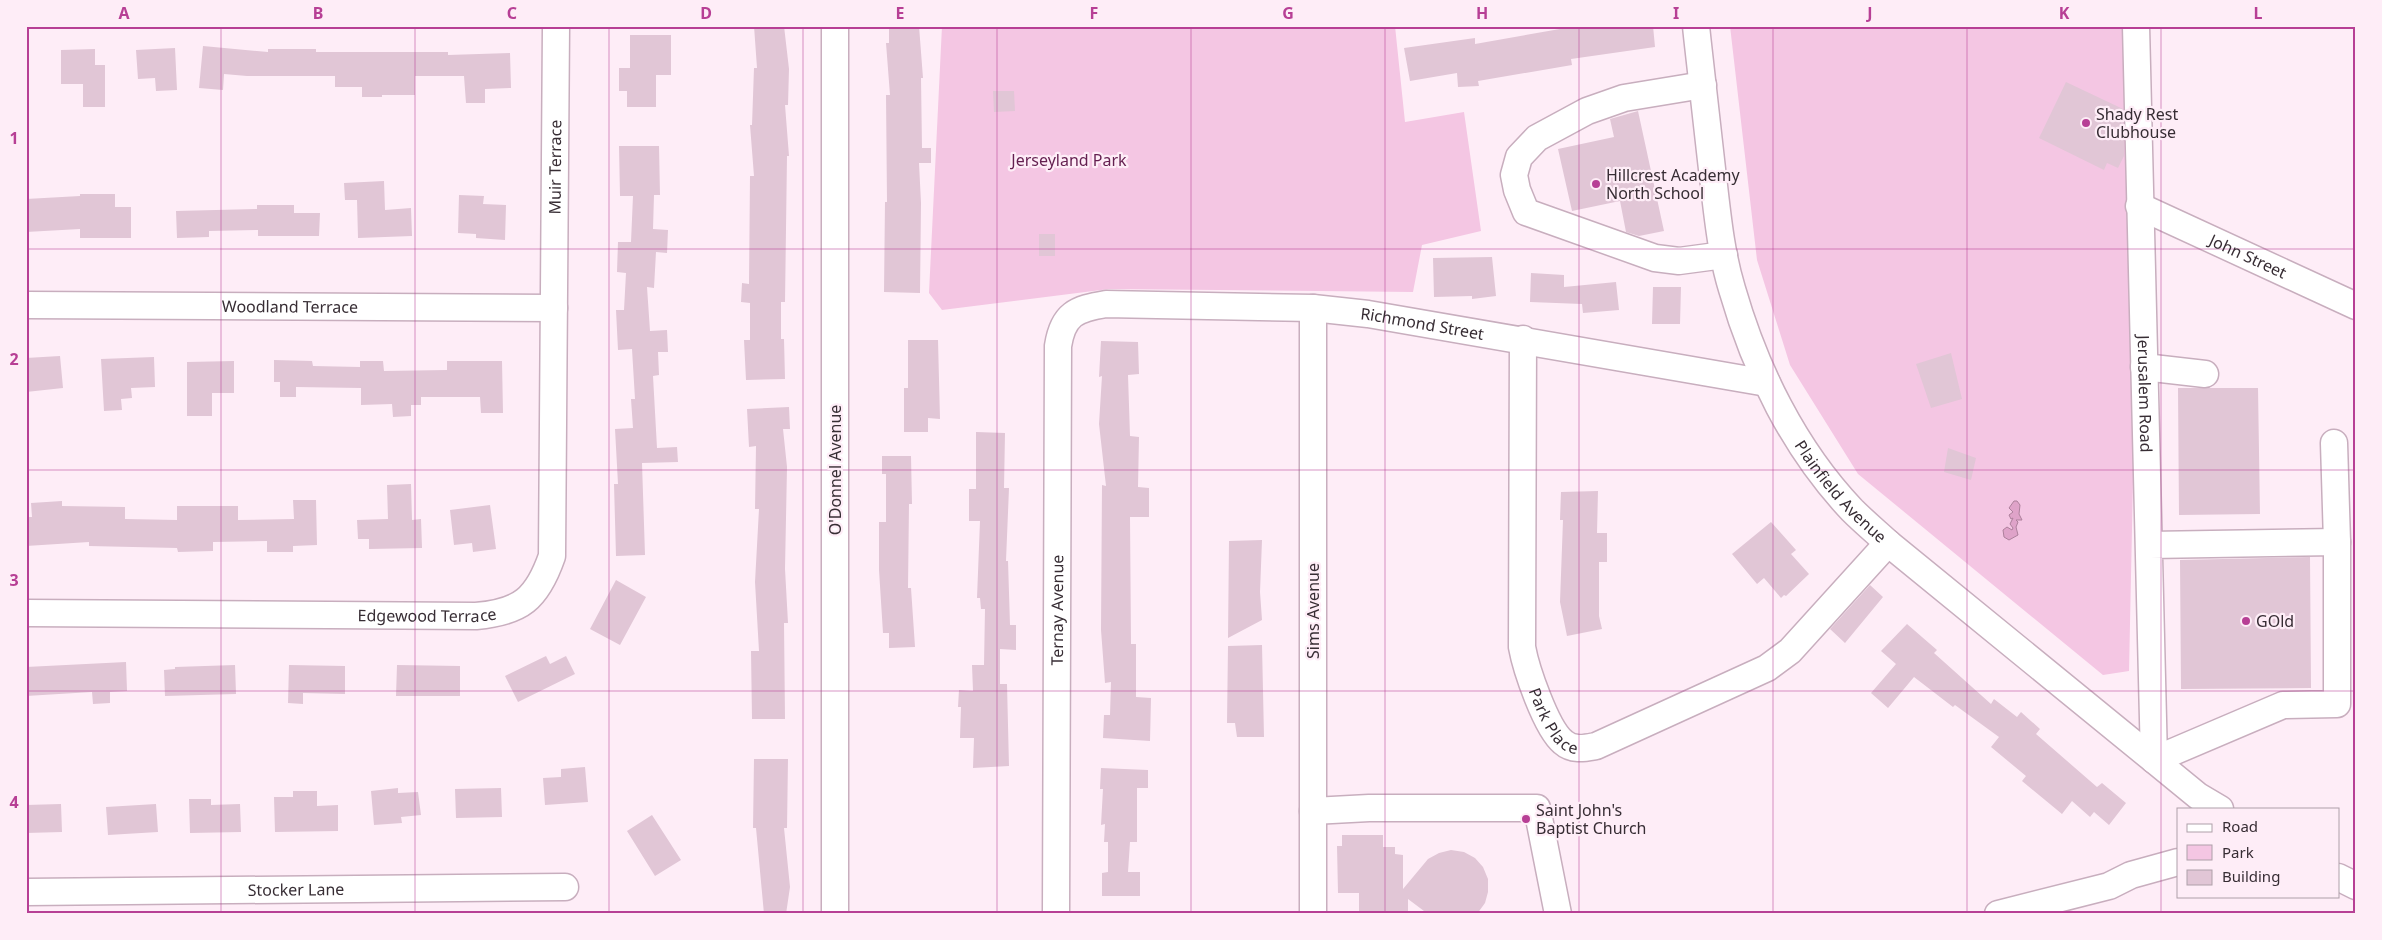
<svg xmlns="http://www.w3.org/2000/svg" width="2382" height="940" font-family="'Noto Sans',sans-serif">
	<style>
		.green { fill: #f4c6e3 }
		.water { fill: #dfa3c9; stroke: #ad809c }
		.building { fill: #e1c6d6 }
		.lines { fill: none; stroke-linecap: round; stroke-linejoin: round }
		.minor-casing { stroke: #c8aebe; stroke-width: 29 }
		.minor { stroke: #fff; stroke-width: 26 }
		.grid { fill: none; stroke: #b73f95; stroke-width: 1; stroke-opacity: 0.55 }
		.poi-dot { fill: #b73f95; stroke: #feedf7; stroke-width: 2 }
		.labels { text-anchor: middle; stroke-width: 4.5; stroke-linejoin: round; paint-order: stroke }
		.poi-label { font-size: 16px; fill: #372d34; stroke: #feedf7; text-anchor: start }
		.park-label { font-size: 16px; fill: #641f50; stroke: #feedf7 }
		.street-label { font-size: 16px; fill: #372d34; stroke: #feedf7 }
		.neatline { fill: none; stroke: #b73f95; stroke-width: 2 }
		.grid-label { font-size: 16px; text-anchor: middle; font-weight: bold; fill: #b73f95 }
	</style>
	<rect width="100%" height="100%" fill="#feedf7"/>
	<path class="green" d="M942 26H1395L1405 122 1464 112 1481 231 1422 245 1413 292 1109 289 942 310 929 293Z
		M1730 26H2126L2134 434 2129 671 2103 675 1858 474 1790 365 1757 260Z"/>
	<path class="water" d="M2014 501H2017L2020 505 2019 514 2022 520H2016L2018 522 2016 527 2018 535 2009 540 2004 537 2003 530 2007 527 2012 530 2013 528 2010 524 2013 518 2011 519 2009 515 2013 512 2009 508Z"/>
	<path class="building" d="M754 26H784L789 69 788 105H785L789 156H787L785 302H781V339H784L785 379 746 380 744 340H750V303L741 302 742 283 749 284 750 176H754L750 125H752L754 68H757Z
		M889 26H919L923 78H921L922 148H931V163H919L921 203 920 293 884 292 885 202H887L886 95H890L886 43H889Z
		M1577 26H1653L1655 47 1571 59 1572 65 1478 81 1479 86 1458 87 1457 73 1410 81 1404 48 1475 38V44Z
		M630 35H671V75H656V107H627V91H619V68H630Z
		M203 46 268 52V49H316V52H448V55L510 53 511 88 485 89V103H466L464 76H415V95H382V97H362V87H335V76H247L224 74 223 90 199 88Z
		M175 48 177 90 156 91 155 78 138 79 136 50Z
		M95 49V65H105V107H83V84H61V50Z
		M2066 82 2123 109 2124 129 2121 133 2124 134V156L2118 168 2107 163 2104 170 2039 138Z
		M993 91H1014L1015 111 994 112Z
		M1638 111 1664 231 1639 236 1626 232 1620 201 1572 211 1558 149 1614 137 1610 119Z
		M619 146H659L660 195H654L653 229 668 230 667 253 656 252 654 288 647 287 650 331 667 330 668 352H658L659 375 653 376 657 448 677 447 678 462 642 463 645 555 616 556 614 484H618L615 429 633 428 631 399H635L632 349 618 350 616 310H624L626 273 617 272 618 242H631L633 196H620Z
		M384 181 385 210 411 208 412 236 358 238 357 200H345L344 183Z
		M80 194H115V207H131V238H80V229L26 232V199L80 196Z
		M459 195 484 196 483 204 506 205 505 240 476 238V234L458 233Z
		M257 205H294V213H320L319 236H258V230L209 231V237L177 238 176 211 257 209Z
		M1039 234H1055V256H1039Z
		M1492 257 1496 296 1472 299V296L1434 297 1433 258Z
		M1531 273 1564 275V287L1616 282 1619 310 1583 313 1582 304 1530 302Z
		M1653 287H1681L1680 324H1652Z
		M908 340H938L940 419 928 418V432H904V388H908Z
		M1101 341 1138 342 1139 374 1128 375 1130 436 1139 437 1138 487 1149 488V517H1130L1131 644H1136V697L1151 698 1150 741 1103 738 1104 715H1110L1111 682 1105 683 1101 630 1102 485 1106 486 1099 424 1102 376 1099 377Z
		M1951 353 1962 399 1931 408 1916 364Z
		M60 356 63 388 26 392V358Z
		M154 357 155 387 131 388 132 398 121 399 122 410 104 411 101 359Z
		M274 360 312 361 313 366 360 367V361H383L384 371 447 370V361H502L503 413H481L480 397H421V405H411V416L393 417 392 404 361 405V388L296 387V397H280V382H274Z
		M234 361V393H212V416H187V362Z
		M2178 388H2258L2260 514 2179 515Z
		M789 407 790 429H783L787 467 785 569 788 623H784L785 719H752L751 651H759L755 582 759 509H755L756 446 749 447 747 409Z
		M976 432 1005 433 1004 488H1009L1006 561H1008L1010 625H1016V650L1000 649V684H1007L1009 766 973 768 974 738H960L961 707H958L959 690 973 691 972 665H984L985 609H981L980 598H977L980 521H969V489H976Z
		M1948 448 1976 458 1971 480 1944 472Z
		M882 456H911L912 504H909L908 588H911L915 647 889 648V633H883L879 570V522H886V474H882Z
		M411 484 412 520 421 519 422 548 369 549V539H358L357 520 388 519 387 485Z
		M1598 491 1597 533H1607V562H1599V616L1602 629 1567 636 1560 602 1563 520H1560L1561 492Z
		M293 500H316L317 545 293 546V552H267V541L213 542V551L178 552 177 548 89 546V542L26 546V517H32L31 503 62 501V506L125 507V519L177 520V506H238V520L294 519Z
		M490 505 496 549 473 552 472 543 454 545 450 510Z
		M1771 522 1796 550 1791 554 1809 574 1786 596 1784 595 1781 598 1764 578 1757 584 1732 554Z
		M1262 540 1260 592 1262 620 1228 638 1229 541Z
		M2310 557 2311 688 2181 689 2180 560Z
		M616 580 646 597 620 645 590 629Z
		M1870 585 1883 597 1845 643 1830 629Z
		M1907 624 1937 650 1934 653 1991 704 1994 699 2017 717 2021 712 2040 729 2036 734 2097 787 2102 783 2126 803 2109 825 2094 812 2090 817 2072 801 2062 814 2022 781 2026 776 1991 747 1999 737 1955 705 1953 707 1914 677 1888 708 1871 693 1896 664 1881 651Z
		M1262 645 1264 737H1237L1235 723H1227L1228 646Z
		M546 656 550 664 566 656 575 674 518 702 505 676Z
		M126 662 127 691 110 692V703L93 704 92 692 26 696V667Z
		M235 665 236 694 165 696 164 670 175 669V667Z
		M289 665 345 666V694L303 693V704L288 703Z
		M397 665 460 666V696H396Z
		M754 759H788L787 828H784L790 887 786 914H764L756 828H753Z
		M585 767 588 802 545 805 543 778 561 777V769Z
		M1101 768 1148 770V788H1137V842H1130L1128 872H1140V896H1102V873L1108 872V842H1104L1105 824 1101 825 1103 789H1100Z
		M398 788V793L418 792 421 815 401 817 402 823 374 825 371 791Z
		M501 788 502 817 456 818 455 789Z
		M293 791H317V806L338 805V831L275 832 274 797H293Z
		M189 799H211V805L240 804 241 832 190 833Z
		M61 804 62 832 26 833V805Z
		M156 804 158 832 108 835 106 807Z
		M652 815 681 860 655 876 627 831Z
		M1342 835H1383V847H1395V854L1403 855V889L1428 859 1439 853 1451 850 1464 852 1475 858 1483 867 1488 879V892L1485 903 1477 914H1428L1408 899V914H1359V893H1338L1337 846H1342Z"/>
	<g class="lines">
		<defs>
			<g id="minor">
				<path id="s1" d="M1696 26C1701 74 1707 122 1712 169 1717 209 1720 250 1732 289 1755 369 1794 449 1852 510 1863 521 1876 532 1888 543L2154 760 2198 796 2220 809"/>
				<path id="s2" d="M2136 26 2154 760 2283 705 2337 704V542L2150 545"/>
				<path d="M1703 85 1624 98 1587 111 1537 138 1519 157 1514 175 1517 190 1526 212 1655 258 1679 261 1724 255"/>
				<path id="s3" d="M2139 206 2356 306"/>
				<path id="s4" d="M26 305 554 308"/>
				<path d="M1313 308V914"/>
				<path id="s5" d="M1523 339 1522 647C1526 669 1546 728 1563 742 1573 751 1585 748 1596 746L1767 668 1790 651 1888 543"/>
				<path d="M2144 367 2205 374"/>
				<path d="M2334 443 2337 542"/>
				<path id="s6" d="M26 613 476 616C521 612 537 599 552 556L556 26"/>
				<path d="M1313 811 1369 808H1537L1558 914"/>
				<path d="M2338 877 2356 886"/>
				<path id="s7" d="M26 892 565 887"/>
				<path d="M835 914V26"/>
				<path id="s8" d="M1056 914 1058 346C1063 314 1076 309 1106 304L1313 308 1368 314 1767 383"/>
				<path d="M1998 914 2109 886 2131 875 2178 862"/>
			</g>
		</defs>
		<use href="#minor" class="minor-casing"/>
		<use href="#minor" class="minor"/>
	</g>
	<path class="grid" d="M221 26V914M415 26V914M609 26V914M803 26V914M997 26V914M1191 26V914M1385 26V914M1579 26V914M1773 26V914M1967 26V914M2161 26V914M26 249H2356M26 470H2356M26 691H2356"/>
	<g class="poi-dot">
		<circle cx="2086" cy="123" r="5"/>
		<circle cx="1596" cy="184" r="5"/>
		<circle cx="2246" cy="621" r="5"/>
		<circle cx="1526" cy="819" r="5"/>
	</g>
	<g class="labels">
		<g class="poi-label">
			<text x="2096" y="120">Shady Rest<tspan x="2096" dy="18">Clubhouse</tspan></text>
			<text x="1606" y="181">Hillcrest Academy<tspan x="1606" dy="18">North School</tspan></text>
			<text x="2256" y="627">GOld</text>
			<text x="1536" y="816">Saint John's<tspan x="1536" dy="18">Baptist Church</tspan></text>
		</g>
		<g class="park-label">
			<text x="1069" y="166">Jerseyland Park</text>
		</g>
		<g class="street-label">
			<text dy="6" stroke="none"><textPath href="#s6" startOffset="944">Muir Terrace</textPath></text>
			<text dy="6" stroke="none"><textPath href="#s3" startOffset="120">John Street</textPath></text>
			<text dy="6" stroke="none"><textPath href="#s4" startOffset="264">Woodland Terrace</textPath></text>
			<text dy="6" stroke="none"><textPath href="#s8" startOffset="956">Richmond Street</textPath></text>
			<text dy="6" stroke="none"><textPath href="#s2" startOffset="368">Jerusalem Road</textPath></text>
			<text transform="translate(835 470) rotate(-90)" y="6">O'Donnel Avenue</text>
			<text dy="6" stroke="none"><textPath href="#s1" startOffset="498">Plainfield Avenue</textPath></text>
			<text dy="6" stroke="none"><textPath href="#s8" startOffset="304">Ternay Avenue</textPath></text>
			<text transform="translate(1313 611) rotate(-90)" y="6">Sims Avenue</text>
			<text dy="6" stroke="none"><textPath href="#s6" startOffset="401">Edgewood Terrace</textPath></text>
			<text dy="6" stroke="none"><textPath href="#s5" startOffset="390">Park Place</textPath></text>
			<text dy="6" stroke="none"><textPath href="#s7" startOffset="270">Stocker Lane</textPath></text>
		</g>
	</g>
	<rect width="2382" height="940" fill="none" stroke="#feedf7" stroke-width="55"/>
	<rect x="2177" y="808" width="162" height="90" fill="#feedf7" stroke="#aea0a9"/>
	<rect x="2187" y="824" width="25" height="8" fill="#ffffff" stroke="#aea0a9"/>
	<text x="2222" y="832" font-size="15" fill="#372d34">Road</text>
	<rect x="2187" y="845" width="25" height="15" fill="#f4c6e3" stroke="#aea0a9"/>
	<text x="2222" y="858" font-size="15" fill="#372d34">Park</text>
	<rect x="2187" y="870" width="25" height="15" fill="#e1c6d6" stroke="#aea0a9"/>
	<text x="2222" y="882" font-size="15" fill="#372d34">Building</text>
	<rect x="28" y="28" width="2326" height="884" class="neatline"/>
	<g class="grid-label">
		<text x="124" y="19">A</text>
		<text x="318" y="19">B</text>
		<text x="512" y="19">C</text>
		<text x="706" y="19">D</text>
		<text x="900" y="19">E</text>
		<text x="1094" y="19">F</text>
		<text x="1288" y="19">G</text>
		<text x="1482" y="19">H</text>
		<text x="1676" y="19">I</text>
		<text x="1870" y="19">J</text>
		<text x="2064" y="19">K</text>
		<text x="2258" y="19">L</text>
		<text x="14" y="144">1</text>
		<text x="14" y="365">2</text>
		<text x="14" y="586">3</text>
		<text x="14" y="808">4</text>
	</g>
</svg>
